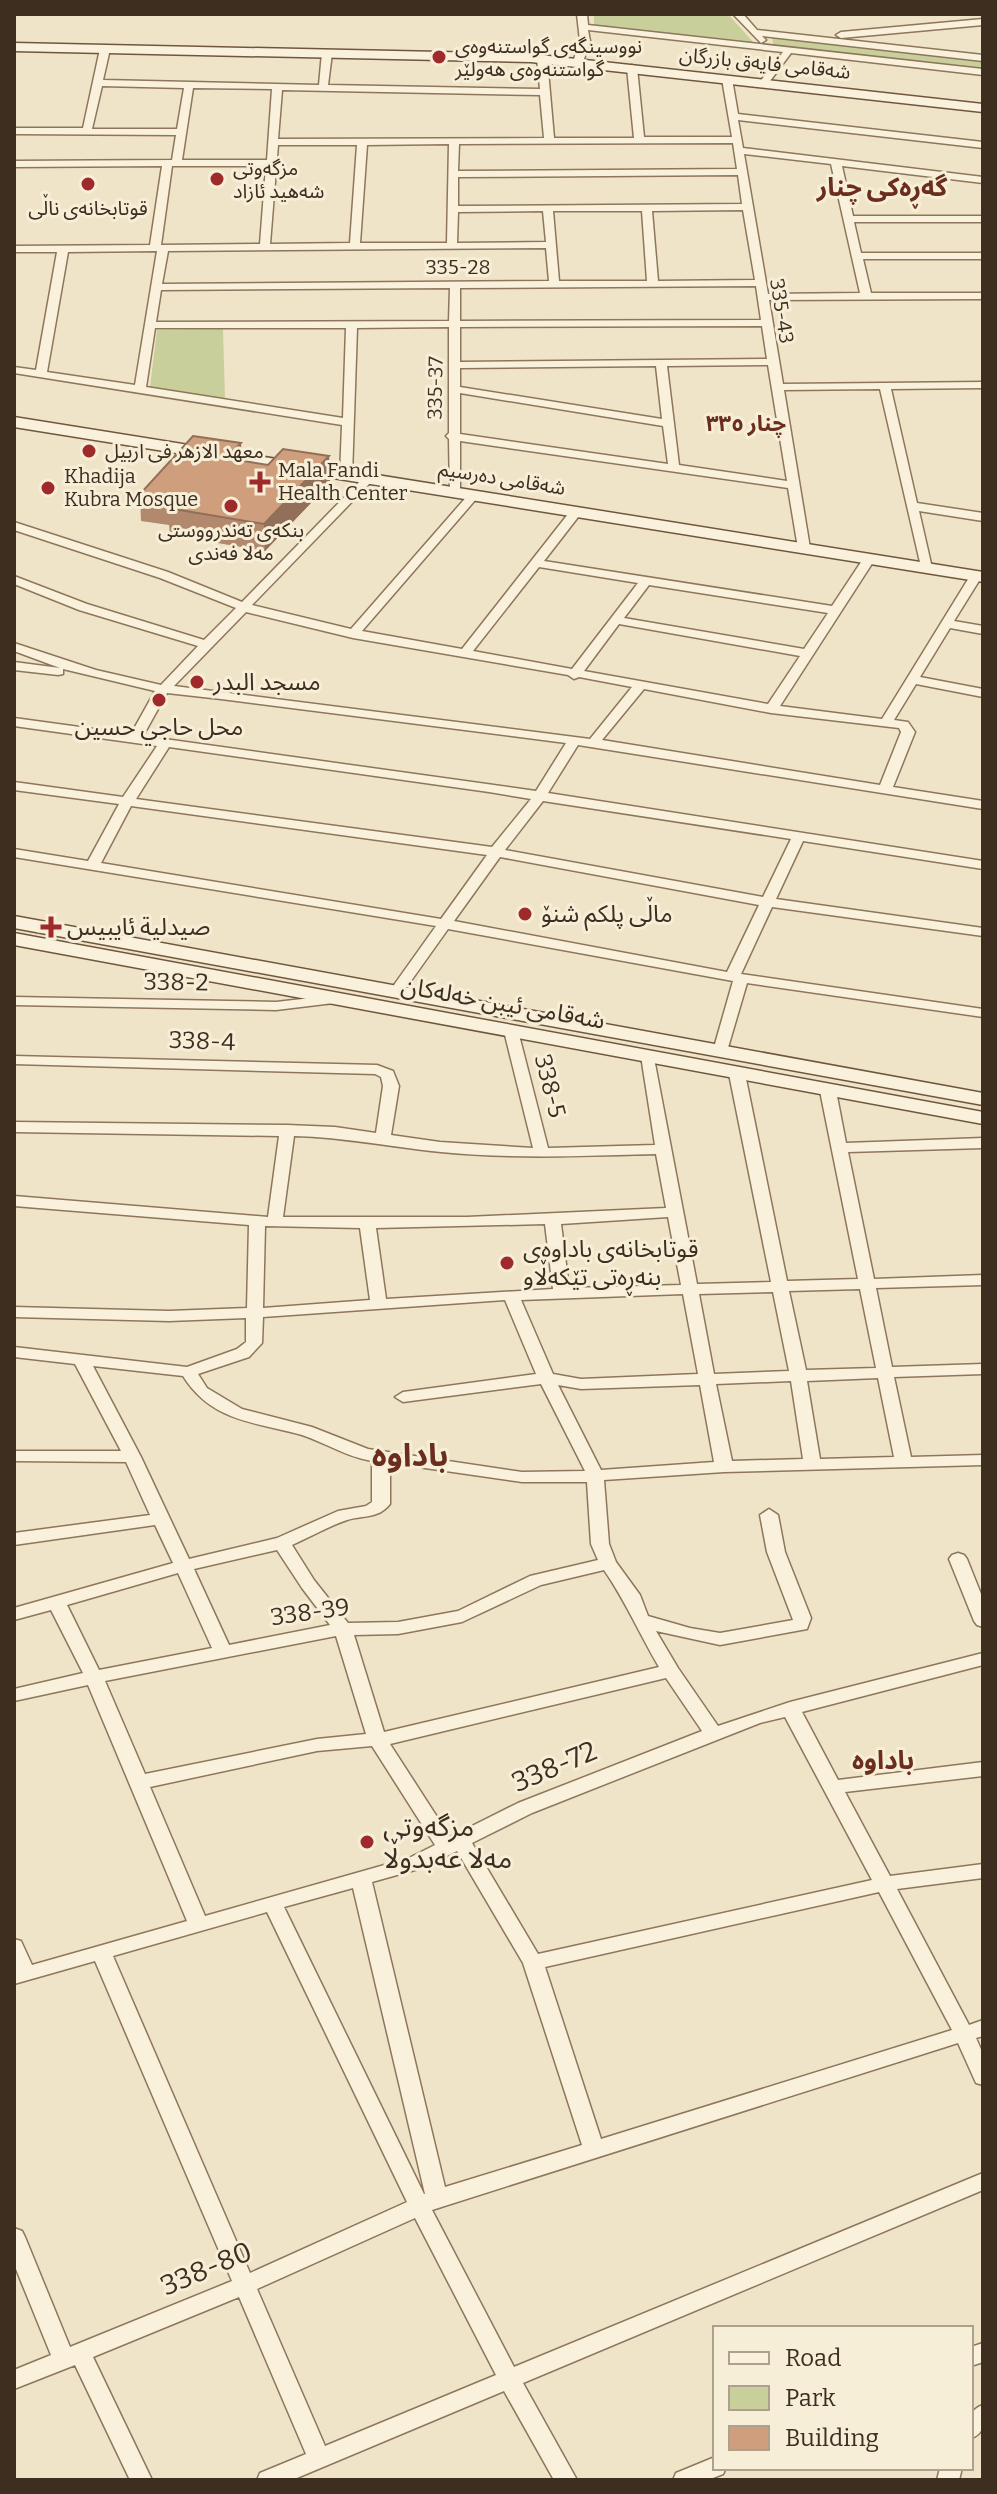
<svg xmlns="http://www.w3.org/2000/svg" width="997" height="2494" font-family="Bitter,'Noto Sans Arabic',serif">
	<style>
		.green { fill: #c9cf9b }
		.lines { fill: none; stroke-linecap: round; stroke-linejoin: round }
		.street-casing { stroke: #8d765c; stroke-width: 3 }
		.secondary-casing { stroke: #6f573f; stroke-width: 3 }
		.street { fill: #faf1dc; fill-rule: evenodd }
		.secondary { fill: #faf1dc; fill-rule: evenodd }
		.wall { fill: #b2896c }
		.shaded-wall { fill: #916f58 }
		.building { fill: #cf9f7d; stroke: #916f58; stroke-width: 2 }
		.poi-dot { fill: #9e2a2b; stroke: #f7eed8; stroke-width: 3 }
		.labels { text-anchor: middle; stroke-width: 6; stroke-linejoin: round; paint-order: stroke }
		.far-poi-label { font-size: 20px; fill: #3d2e20; stroke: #f7eed8; text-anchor: start }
		.far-street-label { font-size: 20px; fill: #3d2e20; stroke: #f7eed8 }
		.far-neighbourhood-label { font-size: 22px; font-weight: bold; fill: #6b2e1e; stroke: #f7eed8 }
		.poi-label { font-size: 24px; fill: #3d2e20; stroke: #f7eed8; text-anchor: start }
		.street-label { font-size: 24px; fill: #3d2e20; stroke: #f7eed8 }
		.far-district-label { font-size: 26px; font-weight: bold; fill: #6b2e1e; stroke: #f7eed8 }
		.neighbourhood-label { font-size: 26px; font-weight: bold; fill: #6b2e1e; stroke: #f7eed8 }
		.near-street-label { font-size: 28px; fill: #3d2e20; stroke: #f7eed8 }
		.near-poi-label { font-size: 28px; fill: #3d2e20; stroke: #f7eed8; text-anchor: start }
		.district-label { font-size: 32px; font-weight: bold; fill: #6b2e1e; stroke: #f7eed8 }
	</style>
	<rect width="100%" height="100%" fill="#f0e4c8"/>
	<path class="green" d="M594 14H728L755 44 594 25Z
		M772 37 983 62V70L773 45Z
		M223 329 225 399 150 387 157 330Z"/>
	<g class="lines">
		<defs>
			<path id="street" d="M577 14H587L588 25 983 69V75L791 53 767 85 764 86 759 83 783 52 588 30 590 41 583 62 578 65 573 62 580 41Z
				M733 14H743L757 30 983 55V61L762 36 766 40 761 43Z
				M983 19V25L841 38 836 35 841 32Z
				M105 46 110 49 103 80 319 85 322 53 327 50 332 53 328 85 540 89 537 59 542 56 547 59 554 138H634L627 68 632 65 637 68 644 137H732L722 79 727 76 732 79 738 114 983 142V148L738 120 743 148 983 177V183L842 166 853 216H983V222H854L861 253H983V259H863L871 293H983V299L769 300 783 384 983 382V388L891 389 917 503 983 513V521L919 511 932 568 926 572 922 571 880 389 784 390 810 548 804 552 798 548 788 488 460 441V493L454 497 450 495 449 439 446 436 449 433V327L357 328 352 476 346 479 340 476 342 425 14 373V367L36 370 57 252H14V246L150 245 162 166 14 167V161L172 160 176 135 14 134V128H83L100 49ZM102 86 184 88 177 129H92ZM193 88 272 89 267 160H182ZM282 90 540 95 544 138 278 139ZM733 143 737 169 458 171 459 144ZM449 144 447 243H360L367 145ZM278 145H357L350 243 270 244ZM744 154 831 164 860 293 768 294ZM172 166H266L260 244 161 245ZM738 175 742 204 458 206V177ZM743 210 755 280 658 281 652 211ZM543 211 546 242 457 243 458 212ZM553 211H642L647 281H559ZM546 248 549 281 162 284 168 251ZM157 251 135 385 47 372 68 252ZM756 286 761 320 460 321V288ZM450 288 449 321 156 322 161 290ZM762 326 767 359 460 362V327ZM155 328H346L343 418 146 387ZM768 365 787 481 679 465 667 366ZM656 366 662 419 460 387V368ZM460 393 663 426 668 464 460 434Z
				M368 475 372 477V481L252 605 351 629 469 494 473 492 479 496 477 498 362 631 462 649 572 509 576 508 582 512 544 561 832 606 865 556 869 555 875 559 780 706 882 719 970 576 976 572 980 573 982 576 954 621 983 626V634L950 628 920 677 983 689V697L916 684 894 720 908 722 915 732 893 787 983 801V809L578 745 548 793 983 861V869L803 841 776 899 983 928V936L772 907 741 974 983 1009V1017L747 983 727 1051 720 1055 713 1051 733 981 448 929 401 995 396 996 389 992 436 926 14 857V849L88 861 119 804 14 790V782L123 797 157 746 14 726V718L131 734 155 691 63 669V674L58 675 14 670V662L60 668 14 651V643L96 670 161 685 198 646 79 610 14 584V576L87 604 204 640 236 608 160 578 14 530V522L168 572 242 602 364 477ZM539 567 638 583 572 669 473 651ZM649 585 828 613 804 649 624 618ZM246 612 353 638 568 675 574 679 579 677 632 687 590 739 174 686ZM619 624 800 656 768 704 584 671ZM644 689 771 713 899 728 901 732 880 785 602 740ZM167 693 221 699 566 743 536 791 143 736ZM169 747 489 792 531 799 492 847 136 799ZM543 801 791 839 763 897 505 850ZM131 806 487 855 441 919 101 863ZM500 857 759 905 727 972 454 921Z
				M337 995 342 996 344 999 342 1002 276 1010 14 1005V997L276 1002Z
				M511 1027 518 1031 548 1148 655 1145 641 1056 643 1053H653L697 1284 771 1282 729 1074 732 1071H742L745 1074 787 1281 858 1279 820 1091 823 1088H833L836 1091 846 1143 983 1138V1148L848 1152 874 1279 983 1275V1285L876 1288 892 1367 983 1364V1374L894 1377 911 1457 983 1455V1465L724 1472 604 1480 609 1544 616 1562 640 1595 648 1616 690 1628 720 1633 793 1620 767 1552 760 1515 769 1509 778 1515 785 1552 811 1618 807 1629 720 1645 656 1631 678 1668 718 1726 790 1702 983 1653V1665L802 1712 838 1780 983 1762V1776L845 1792 890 1876 983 1864V1878L897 1889 969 2025 983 2020V2036L976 2038 983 2054V2085L976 2083 958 2043 432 2210 514 2367 983 2173V2190L523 2383 577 2480H554L504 2391 292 2480H257L260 2473 306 2454 239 2297 93 2357 152 2480H130L75 2365 14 2389V2370L51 2355 14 2264V2228L22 2231 25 2237 70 2347 232 2281 95 1961 14 1984V1939L21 1941 32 1965 187 1921 88 1685 14 1701V1689L83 1673 51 1610 14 1620V1608L173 1563 155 1525 14 1545V1533L150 1515 126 1462 14 1461V1451H121L75 1364 14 1357V1347L187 1367 237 1349 246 1342V1318L169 1321 14 1317V1307L169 1311 247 1308 249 1225 14 1206V1196L268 1217 279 1136 14 1132V1122L287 1125 335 1127 376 1133 383 1086 381 1077 375 1074 14 1064V1056L377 1065 393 1071 399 1086 391 1135 440 1142 533 1148 504 1031ZM294 1136C344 1137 391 1147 441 1152 513 1159 584 1156 656 1154L666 1208 467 1217H283ZM668 1217 681 1285 569 1288 561 1224ZM545 1224 553 1289 386 1299 376 1228ZM265 1226 360 1228 370 1300 263 1308ZM860 1289 876 1368 806 1370 789 1291ZM773 1292 789 1371 714 1374 699 1294ZM683 1294 698 1374 581 1379 553 1374 521 1300ZM505 1300 536 1374 403 1392 395 1397 403 1402 541 1384 585 1471 522 1472 368 1449 312 1427 242 1409 207 1388 198 1374 249 1357 262 1343 263 1317ZM93 1366 183 1376C212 1422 255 1422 302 1435 326 1443 347 1457 372 1461V1502L366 1506 338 1511 277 1538 189 1559 141 1457ZM878 1378 894 1457 820 1459 807 1381ZM791 1381 803 1459 732 1461 716 1384ZM558 1385 581 1389 700 1385 714 1462 601 1470ZM390 1463 522 1482H587L591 1544 598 1560 530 1576 458 1611 398 1622 348 1623 314 1580 292 1545C310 1537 329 1526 347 1520 364 1515 378 1519 390 1504ZM277 1550 302 1588 330 1625 229 1645 194 1569ZM604 1570C625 1600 640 1635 659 1667L384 1732 354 1635 398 1634 462 1622 541 1585ZM178 1573 212 1648 99 1670 67 1605ZM336 1636 366 1734 317 1739 145 1774 105 1681ZM666 1678 702 1731 518 1803 450 1837 390 1744ZM785 1717 872 1880 538 1954 472 1843 532 1813 760 1723ZM372 1746 435 1845 409 1858 205 1916 150 1787 317 1751ZM457 1851 523 1963 582 2145 445 2187 372 1882 422 1868ZM353 1888 425 2194H424L284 1907ZM879 1892 952 2030 601 2139 545 1967ZM267 1912 407 2202 250 2273 113 1956ZM415 2218 496 2375 325 2446 257 2289Z
				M958 1553 964 1555 967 1559 983 1599V1627L977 1625 974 1621 949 1559 952 1555Z
				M983 2343V2362L971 2366V2347Z
				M983 2405C983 2419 987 2433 971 2438 971 2424 967 2410 983 2405Z
				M715 2457V2468H726L723 2474 708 2480H673L676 2473Z
				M940 2468H962L959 2480H937Z"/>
			<path id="secondary" d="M14 43 531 54 983 104V112L531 62 14 51Z
				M14 417 983 572V582L14 427Z
				M14 916 983 1093V1105L14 928Z
				M14 933 983 1112V1124L14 945Z"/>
		</defs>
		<use href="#street" class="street-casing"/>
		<use href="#secondary" class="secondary-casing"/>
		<use href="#street" class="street"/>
		<use href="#secondary" class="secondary"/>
	</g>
	<path class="wall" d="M329 456 330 483 265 551 170 535 169 525 141 521 140 494 242 461 268 465Z"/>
	<path class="shaded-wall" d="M241 443 242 469 226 458Z
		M329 456 330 483 265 551 264 524Z"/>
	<path class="building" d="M193 436 241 443 226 458 268 465 283 449 329 456 264 524 168 508 176 500 140 494Z"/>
	<g class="poi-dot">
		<circle cx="439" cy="57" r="8"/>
		<circle cx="217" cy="179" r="8"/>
		<circle cx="88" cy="184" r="8"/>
		<circle cx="89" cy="451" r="8"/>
		<path d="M256 470h8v8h8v8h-8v8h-8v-8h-8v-8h8z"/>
		<circle cx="48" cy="488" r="8"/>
		<circle cx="231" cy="506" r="8"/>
		<circle cx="197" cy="682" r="8"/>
		<circle cx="159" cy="700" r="8"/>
		<circle cx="525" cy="914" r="8"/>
		<path d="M47 915h8v8h8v8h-8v8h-8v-8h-8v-8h8z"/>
		<circle cx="507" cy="1263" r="8"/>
		<circle cx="367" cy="1842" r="8"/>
	</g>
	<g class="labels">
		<g class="far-poi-label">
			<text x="455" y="53">نووسینگەی گواستنەوەی<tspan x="455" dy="23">گواستنەوەی هەولێر</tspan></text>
			<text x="233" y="175">مزگەوتی<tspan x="233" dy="23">شەهید ئازاد</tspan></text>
			<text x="88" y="215" text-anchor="middle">قوتابخانەی ناڵی</text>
			<text x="105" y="458">معهد الازهر فی اربیل</text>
			<text x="278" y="477">Mala Fandi<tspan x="278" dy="23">Health Center</tspan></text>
			<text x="64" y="483">Khadija<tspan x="64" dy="23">Kubra Mosque</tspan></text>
			<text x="231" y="537" text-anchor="middle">بنکەی تەندرووستی<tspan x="231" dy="23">مەلا فەندی</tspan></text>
		</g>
		<g class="far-street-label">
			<text transform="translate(765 63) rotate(6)" y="7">شەقامی فایەق بازرگان</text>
			<text x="458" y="274">335-28</text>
			<text transform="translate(782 311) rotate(81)" y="7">335-43</text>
			<text transform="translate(435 388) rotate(-89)" y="7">335-37</text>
			<text transform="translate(502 478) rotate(9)" y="7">شەقامی دەرسیم</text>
		</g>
		<g class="far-neighbourhood-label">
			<text x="746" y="431">چنار ٣٣٥</text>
		</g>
		<g class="poi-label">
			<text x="213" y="690">مسجد البدر</text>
			<text x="159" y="735" text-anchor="middle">محل حاجي حسین</text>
			<text x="541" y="922">ماڵی پلکم شنۆ</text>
			<text x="67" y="935">صيدلية ئايبيس</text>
			<text x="523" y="1257">قوتابخانەی باداوەی<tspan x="523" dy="28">بنەڕەتی تێکەڵاو</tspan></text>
		</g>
		<g class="street-label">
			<text transform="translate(176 982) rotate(1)" y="8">338-2</text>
			<text transform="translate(503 1003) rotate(10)" y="8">شەقامی ئیبن خەلەکان</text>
			<text transform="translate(202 1041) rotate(2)" y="8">338-4</text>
			<text transform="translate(550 1086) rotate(76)" y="8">338-5</text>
			<text transform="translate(310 1612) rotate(-8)" y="8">338-39</text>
		</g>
		<g class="far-district-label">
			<text x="882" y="196">گەڕەکی چنار</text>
		</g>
		<g class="neighbourhood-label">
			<text x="883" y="1769">باداوە</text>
		</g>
		<g class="near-street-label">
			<text transform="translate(554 1766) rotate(-23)" y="10">338-72</text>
			<text transform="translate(206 2268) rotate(-23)" y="10">338-80</text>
		</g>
		<g class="near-poi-label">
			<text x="383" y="1836">مزگەوتی<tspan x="383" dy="32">مەلا عەبدوڵا</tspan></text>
		</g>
		<g class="district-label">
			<text x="410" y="1466">باداوە</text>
		</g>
	</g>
	<rect width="997" height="2494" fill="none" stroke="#3d2e20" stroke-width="32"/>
	<rect x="713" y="2326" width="260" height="144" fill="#f7eed8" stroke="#ada18e" stroke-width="2"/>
	<rect x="729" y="2352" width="40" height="12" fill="#faf1dc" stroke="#ada18e" stroke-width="2"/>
	<text x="785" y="2366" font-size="24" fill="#3d2e20">Road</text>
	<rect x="729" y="2386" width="40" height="24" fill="#c9cf9b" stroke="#ada18e" stroke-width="2"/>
	<text x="785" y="2406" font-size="24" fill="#3d2e20">Park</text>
	<rect x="729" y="2426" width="40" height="24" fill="#cf9f7d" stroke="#ada18e" stroke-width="2"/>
	<text x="785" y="2446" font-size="24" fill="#3d2e20">Building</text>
</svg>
